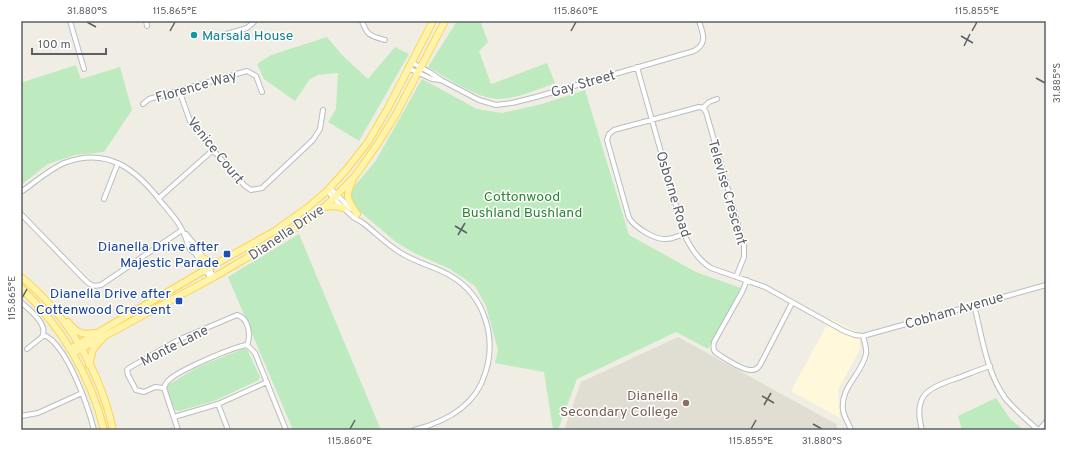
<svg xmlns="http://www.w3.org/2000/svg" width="1067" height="451" font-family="Overpass,sans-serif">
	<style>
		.commercial { fill: #fff8da }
		.education { fill: #e0ddd3 }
		.green { fill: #beeabf }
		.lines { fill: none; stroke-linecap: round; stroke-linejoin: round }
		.street-casing { stroke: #b9bcc1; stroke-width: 6 }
		.primary-casing { stroke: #ffd44e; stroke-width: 8 }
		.street { stroke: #fff; stroke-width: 4 }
		.primary { stroke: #fff4aa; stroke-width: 6 }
		.ticks { fill: none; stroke: #5c6066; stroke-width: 1.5 }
		.culture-dot { fill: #0f9aa8; stroke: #fff; stroke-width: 1.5 }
		.transit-dot { fill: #1a4fb4; stroke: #fff; stroke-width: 1.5 }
		.education-dot { fill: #8d6e63; stroke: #fff; stroke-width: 1.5 }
		.labels { text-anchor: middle; stroke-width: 3; stroke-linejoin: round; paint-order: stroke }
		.culture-label { font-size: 14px; fill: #0d838f; stroke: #fff; text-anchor: start }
		.street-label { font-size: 14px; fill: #5c6066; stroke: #fff }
		.park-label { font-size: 14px; fill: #2b8632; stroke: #fff }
		.transit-label { font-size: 14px; fill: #164399; stroke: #fff; text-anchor: end }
		.education-label { font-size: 14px; fill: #785e54; stroke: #fff; text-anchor: end }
		.neatline { fill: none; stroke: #5c6066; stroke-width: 1.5 }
		.ticks-label { font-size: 10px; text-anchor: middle; fill: #5c6066 }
	</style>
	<rect width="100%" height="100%" fill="#f0eee4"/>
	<path class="commercial" d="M830 319 859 333 860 349 838 390 840 418 791 391Z"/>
	<path class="education" d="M678 337 836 424 838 430H564L581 382Z"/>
	<path class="green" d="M457 21H485L481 23 488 42 479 51 491 84 547 63 555 83C539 89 516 99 498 99 475 98 448 78 428 67Z
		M327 37 342 55 368 79 395 47 409 54 359 141 328 122 336 109 338 73 318 75 310 79 295 101 264 79 257 64 271 55Z
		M76 65 81 79 120 67 132 110 104 152 75 155 48 164 21 185V81L23 82Z
		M422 79 477 109 502 113 542 104 585 90 629 235 696 272 741 288 708 349 676 332 577 379 558 430H553L544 372 495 363 498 350 486 306 475 286 450 269 414 253 396 242 344 198 375 162Z
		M299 234 381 430H293L228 277Z
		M242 349H247L260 377 259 380 214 401 179 411 175 410 166 389 168 385 196 368Z
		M996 398 1011 420 1024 430H962L958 416Z"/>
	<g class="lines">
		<defs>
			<path id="street" d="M70 21 84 69
				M146 21 147 26
				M362 21C367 36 371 36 385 40
				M220 36 247 28 254 22V21
				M411 62 431 73 441 80 479 100 496 105 512 103 536 97 694 51C708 43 703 34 699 21
				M637 67 684 234C690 247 698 260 711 268L765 287 844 331 855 335 863 336 1046 285
				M408 68 432 79 440 80
				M179 90 190 121 213 150 245 186 251 190 262 188 313 140 320 129 323 110
				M143 104 149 99 247 71 256 76 262 92
				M703 108 709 102 717 99
				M330 188 351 209
				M327 191C335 200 344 209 353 217 356 219 360 221 363 223 376 233 387 245 401 253 417 263 436 267 451 276 485 296 497 338 485 374 475 407 445 422 414 430
				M21 192C34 183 50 169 64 163 108 146 137 170 162 203 170 212 179 222 183 232 186 237 187 244 190 249 191 251 193 252 195 253 200 260 206 271 211 279
				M159 198 213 150
				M104 199 118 163
				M21 214 85 280C90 285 93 287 101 285L182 230
				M186 234 196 246 214 277
				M684 234C678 236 672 239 666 239 654 240 635 227 629 218L607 140 609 134 614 130 699 107 703 108 706 112 744 246V257L736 277
				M747 280 742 292 714 342C713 348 713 351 718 354 726 359 743 371 752 370 755 370 758 368 760 365L792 303
				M21 302C29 310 49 324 42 337L27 349
				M974 305C982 336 986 371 1005 398 1015 410 1027 420 1038 430
				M44 335C67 345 88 406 94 430
				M164 388 155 387 144 392 136 390 128 375 127 370 129 368 178 340 237 315C249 318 251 336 247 345
				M218 404 228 430
				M21 416 38 413 82 393
				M174 417 218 404 267 382
				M178 430 164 388C165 385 166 382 169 380 179 370 233 347 247 345L255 353 286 430
				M851 430C849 424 844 417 843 410 840 387 862 374 866 354 867 348 864 341 863 336
				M922 430C913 397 926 388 955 379 966 375 978 370 990 366
				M1039 430 1046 422"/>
			<path id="primary" d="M352 182C344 197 349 202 357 214
				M324 207 334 206 344 208
				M201 257 215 264
				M21 277C68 315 100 371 113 430
				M21 288C61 326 91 376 104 430
				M68 322C75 331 81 336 94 333
				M70 349 205 270 275 231 307 208 327 191 347 169 368 142 388 108 433 21
				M73 353 214 277 281 238 313 216 331 201 355 176 377 145 395 116 445 21
				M89 365 93 349 103 338"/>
		</defs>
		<use href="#street" class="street-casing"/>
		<use href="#primary" class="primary-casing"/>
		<use href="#street" class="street"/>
		<use href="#primary" class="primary"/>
	</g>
	<path class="ticks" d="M87 22 96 27M170 31 175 22M571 31 576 22M972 31 977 22M961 36 973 43M964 46 970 34M1036 78 1045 83M455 226 467 233M458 235 465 223M22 298 27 289M762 396 774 403M764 405 771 393M813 424 822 429M350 429 355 420M751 429 756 420"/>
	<circle class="culture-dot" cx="194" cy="35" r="4"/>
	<g class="transit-dot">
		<rect x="223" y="250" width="8" height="8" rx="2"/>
		<rect x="175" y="297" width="8" height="8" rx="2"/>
	</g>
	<circle class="education-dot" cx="686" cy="403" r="4"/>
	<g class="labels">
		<g class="culture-label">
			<text x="202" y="40">Marsala House</text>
		</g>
		<g class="street-label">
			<text transform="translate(583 83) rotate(-16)" y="5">Gay Street</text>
			<text transform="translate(196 86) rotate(-16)" y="5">Florence Way</text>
			<text transform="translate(216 150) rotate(51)" y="5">Venice Court</text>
			<text transform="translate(728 192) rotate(74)" y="5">Televise Crescent</text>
			<text transform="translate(674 194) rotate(73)" y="5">Osborne Road</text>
			<text transform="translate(286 232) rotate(-34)" y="5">Dianella Drive</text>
			<text transform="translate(954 310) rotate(-16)" y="5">Cobham Avenue</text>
			<text transform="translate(174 345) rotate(-27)" y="5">Monte Lane</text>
		</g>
		<g class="park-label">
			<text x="522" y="201">Cottonwood<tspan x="522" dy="16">Bushland Bushland</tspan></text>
		</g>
		<g class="transit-label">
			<text x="219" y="251">Dianella Drive after<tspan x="219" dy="16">Majestic Parade</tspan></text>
			<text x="171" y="298">Dianella Drive after<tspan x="171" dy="16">Cottenwood Crescent</tspan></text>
		</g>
		<g class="education-label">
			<text x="678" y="400">Dianella<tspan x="678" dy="16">Secondary College</tspan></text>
		</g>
	</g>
	<rect width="1067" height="451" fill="none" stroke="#ffffff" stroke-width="44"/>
	<path d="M32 48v6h74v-6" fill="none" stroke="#5c6066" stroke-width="2"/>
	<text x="38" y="48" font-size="12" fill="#5c6066" stroke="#ffffff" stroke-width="3" paint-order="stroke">100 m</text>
	<rect x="22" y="22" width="1023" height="407" class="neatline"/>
	<g class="ticks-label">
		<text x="87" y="14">31.880°S</text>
		<text x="175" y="14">115.865°E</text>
		<text x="576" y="14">115.860°E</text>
		<text x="977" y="14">115.855°E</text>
		<text transform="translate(1056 83) rotate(-90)" y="4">31.885°S</text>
		<text transform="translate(11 298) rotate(-90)" y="4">115.865°E</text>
		<text x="350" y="444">115.860°E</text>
		<text x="751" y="444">115.855°E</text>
		<text x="822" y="444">31.880°S</text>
	</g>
</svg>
